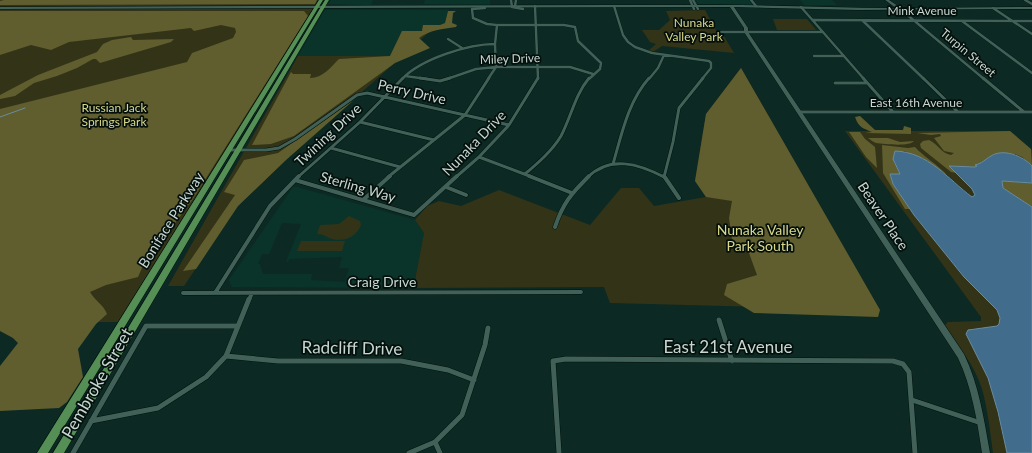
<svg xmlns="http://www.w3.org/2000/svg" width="1032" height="453" font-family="Lato,sans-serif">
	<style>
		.built { fill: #0a342a; fill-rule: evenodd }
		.green { fill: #333318 }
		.forest { fill: #605e2e }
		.water { fill: #416c8b; stroke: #698ca0 }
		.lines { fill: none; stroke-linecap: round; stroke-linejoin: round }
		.stream { stroke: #698ca0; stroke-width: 1 }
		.street-far3-casing { stroke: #00120c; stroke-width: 3 }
		.street-far2-casing { stroke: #00120c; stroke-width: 4 }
		.street-far1-casing { stroke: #00120c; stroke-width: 5 }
		.street-casing { stroke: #00120c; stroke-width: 6 }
		.secondary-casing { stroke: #00120c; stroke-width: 1 }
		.primary-casing { stroke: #00120c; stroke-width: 1 }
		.street-far3 { stroke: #416057; stroke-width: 2.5 }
		.street-far2 { stroke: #416057; stroke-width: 3 }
		.street-far1 { stroke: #416057; stroke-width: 4 }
		.street { stroke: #416057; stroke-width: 5 }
		.secondary { fill: #416057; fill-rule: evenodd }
		.primary { fill: #558f55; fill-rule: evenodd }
		.labels { text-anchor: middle; stroke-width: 3.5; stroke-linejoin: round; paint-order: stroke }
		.far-street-label { font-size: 12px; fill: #c6d7d1; stroke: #05100d }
		.far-park-label { font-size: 12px; fill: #d9d88b; stroke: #05100d }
		.street-label { font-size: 14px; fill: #c6d7d1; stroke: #05100d }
		.park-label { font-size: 14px; fill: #d9d88b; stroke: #05100d }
		.near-street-label { font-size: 17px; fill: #c6d7d1; stroke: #05100d }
	</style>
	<rect width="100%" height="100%" fill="#0c2a23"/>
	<path class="built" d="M331 0H373L371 5 329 4Z
		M425 0H490V5L424 4Z
		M696 0H749L753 5 698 4Z
		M800 0H832L837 5H804Z
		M325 10H448L445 23 440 25H423L422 31H402L391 56H298Z
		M293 187H297L415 220 424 233 414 285 412 288 232 287 229 280ZM282 223 301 224 286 262H288L289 259 342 257 339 268H349L345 282 311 280 312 274H263L260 264H258L262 254H269Z"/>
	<path class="green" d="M0 0H320L119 322H0Z
		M705 10 718 34 722 33 734 53 662 46 653 52 649 50 656 44 650 42 642 30H659L670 20 666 11Z
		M773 19H807L816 30H777Z
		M423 25H437L286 160 238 206 184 286H168L298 56H390L402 31H422Z
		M741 68 880 310 610 303 604 287 412 288 414 285 424 233 415 220 427 206 439 201 461 206 499 190 590 225 621 188H639L654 206 706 197 695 181 706 114Z
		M845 131H1010L1032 150V166L1029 162 950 166 972 189 975 197 971 196 947 175 924 159 908 205 914 215 964 277 997 310 1000 318 999 324 997 326 970 329 993 394 1007 453H993C990 432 988 410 982 389 975 366 958 345 945 325L948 322 981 321V317Z
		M349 216 360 221 361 225C356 237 345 242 332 239 326 237 324 234 317 234L320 225 339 224Z
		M301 241H345L342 251H297Z"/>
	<path class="forest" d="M317 0 315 4 0 5V1L4 0Z
		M0 11H304L308 16 193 199 161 242 149 252 138 277 106 285 90 292C95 301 103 304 107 314L96 324 78 349 83 377 67 402 59 408 0 411V366L18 343 13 338 0 331V109L187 62 192 53 233 38 236 32 235 28 221 25 194 31 191 28 69 42 51 50 31 45 0 55Z
		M448 11H456L453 13 452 23 457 25 456 27C442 29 430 30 419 38L430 48 395 63 294 136 271 144 252 145 291 72 293 74H311L310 78C323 78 331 67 339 59L390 56 402 31H422L423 25H440L445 23Z
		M131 37 133 40 174 39 171 42 100 63 96 59H93L77 68 57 76 34 83 15 96 0 99V95L38 75 97 52 103 44 112 40Z
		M741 68 880 310 878 317 754 313 724 295 727 284 757 275 749 253 732 239 729 218 732 201 706 197 695 181 706 114Z
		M355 99 286 160 238 206 196 269 183 271 235 195 224 192 244 160 278 153Z
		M860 116 875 130H903L904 126 911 128V134L865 133 872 132C863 128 859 128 855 117Z
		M1010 131 1031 149 1032 166 1022 157 1015 154H997L975 167 949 166 957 173 951 172 921 148 920 144 923 141 929 140C938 144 941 153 951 155L954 153 944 151 934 138 941 136 940 134 931 135 917 133Z
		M849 132H860L865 139 875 147 877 168 866 157Z
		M868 138H888L900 142 914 141C909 147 885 144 876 143 873 142 871 140 868 138Z
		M882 145 908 148 915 147C923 156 938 165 947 175L924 159 904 151 894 162 900 174H890L893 184 910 209H905L883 173Z
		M1002 181 1032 183V207L1003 188Z"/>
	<path class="water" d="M895 151C928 152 948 179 972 197L975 195 972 189 949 166 975 167 977 166 975 165C983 163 984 160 991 156 1003 148 1023 156 1032 166V183L1002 181 1003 188 1032 207V453H1007L998 412 988 378 966 334 968 330 997 326 999 324 1000 318 997 310 964 277 914 215 893 184 890 174H900L893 159Z"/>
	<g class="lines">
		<path class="stream" d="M0 117 25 108"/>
		<defs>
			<path id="street-far3" d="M511 0 512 7 523 9
				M690 0 694 9
				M693 0 698 9
				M751 0 756 6
				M1025 0 1032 4
				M535 6 538 79
				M614 6 623 35 628 42 635 47 652 53 709 61 711 63V68L702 79
				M512 7 515 6 516 0
				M801 7 864 79
				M485 8 472 9 473 18 487 24 497 25H564L575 27 578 41 601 63 600 69 589 79
				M899 8 984 79
				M993 8 1032 34
				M813 20 1032 21
				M863 21 924 79
				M962 21 1032 73
				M721 32H823
				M448 39 462 48
				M814 56H844
				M405 76 427 79
				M402 79C421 59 468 44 495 44
				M447 79 476 69 496 67H570L593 74
				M488 79 496 67 495 44 497 25
				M649 79 658 68 664 55"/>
			<path id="street-far2" d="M420 78 440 81 450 78
				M863 78 893 112
				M923 78 958 112
				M983 78 1024 112
				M835 83H867
				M800 112H1032
				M360 122 434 140
				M331 148 400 167
				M229 150H266L279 148 295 139 357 95 367 93 509 125
				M479 157 532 177
				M613 164C622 133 628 102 649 78
				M525 174C538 163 552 151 561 136 571 117 575 95 589 78
				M298 177 360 122 403 78
				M388 177 465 115 489 78
				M456 177 479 157 509 125 538 78
				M588 177C610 155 639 164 664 177
				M664 177 673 142 679 108 703 78"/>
			<path id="street-far1" d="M529 176 572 193
				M664 176 679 198
				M295 180 414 215 457 176
				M446 187 466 195
				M363 200 390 176
				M555 227C563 203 571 194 589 176
				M183 293 581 292
				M215 293 270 206 299 176
				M249 300 252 293"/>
			<path id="street" d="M719 320 732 361
				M226 356 278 361H401L448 370 474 380
				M912 400 981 423
				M91 421 158 408 206 377 226 356 249 299
				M435 442 440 453
				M73 453 146 326H238
				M409 453 435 442 462 415 485 345 488 328
				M559 453 553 361 566 359 893 361 903 364 909 372 915 453"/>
			<path id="secondary" d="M885 0H889L901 8 1032 7V9L858 10 734 7 748 28V32L964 354C979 385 984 419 990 453H982C977 420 972 388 958 358L744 32V28L730 7 0 9V7C240 6 480 5 721 5 779 5 838 8 896 8Z"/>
			<path id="primary" d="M319 0H323L48 453H37Z
				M325 0H329L64 453H53Z"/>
		</defs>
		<use href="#street-far3" class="street-far3-casing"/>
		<use href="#street-far2" class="street-far2-casing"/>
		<use href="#street-far1" class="street-far1-casing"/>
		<use href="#street" class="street-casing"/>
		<use href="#secondary" class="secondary-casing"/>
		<use href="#primary" class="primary-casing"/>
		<use href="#street-far3" class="street-far3"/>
		<use href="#street-far2" class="street-far2"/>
		<use href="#street-far1" class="street-far1"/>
		<use href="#street" class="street"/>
		<use href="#secondary" class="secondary"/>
		<use href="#primary" class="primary"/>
	</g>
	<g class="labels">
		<g class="far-street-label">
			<text x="922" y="15">Mink Avenue</text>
			<text transform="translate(968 53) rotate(40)" y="4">Turpin Street</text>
			<text transform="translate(510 59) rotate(-2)" y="4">Miley Drive</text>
			<text x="916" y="107">East 16th Avenue</text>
		</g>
		<g class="far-park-label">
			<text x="694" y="27">Nunaka<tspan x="694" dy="14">Valley Park</tspan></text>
			<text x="114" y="112">Russian Jack<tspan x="114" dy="14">Springs Park</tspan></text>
		</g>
		<g class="street-label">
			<text transform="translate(412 92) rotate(13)" y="5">Perry Drive</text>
			<text transform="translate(328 135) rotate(-43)" y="5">Twining Drive</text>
			<text transform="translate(474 143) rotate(-46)" y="5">Nunaka Drive</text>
			<text transform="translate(358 187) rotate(16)" y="5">Sterling Way</text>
			<text transform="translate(883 216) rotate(56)" y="5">Beaver Place</text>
			<text transform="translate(171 220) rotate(-58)" y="5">Boniface Parkway</text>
			<text x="382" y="287">Craig Drive</text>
		</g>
		<g class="park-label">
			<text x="760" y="235">Nunaka Valley<tspan x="760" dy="16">Park South</tspan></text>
		</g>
		<g class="near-street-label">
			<text x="728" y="353">East 21st Avenue</text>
			<text transform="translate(352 348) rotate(1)" y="6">Radcliff Drive</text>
			<text transform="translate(97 383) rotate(-60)" y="6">Pembroke Street</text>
		</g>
	</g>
</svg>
